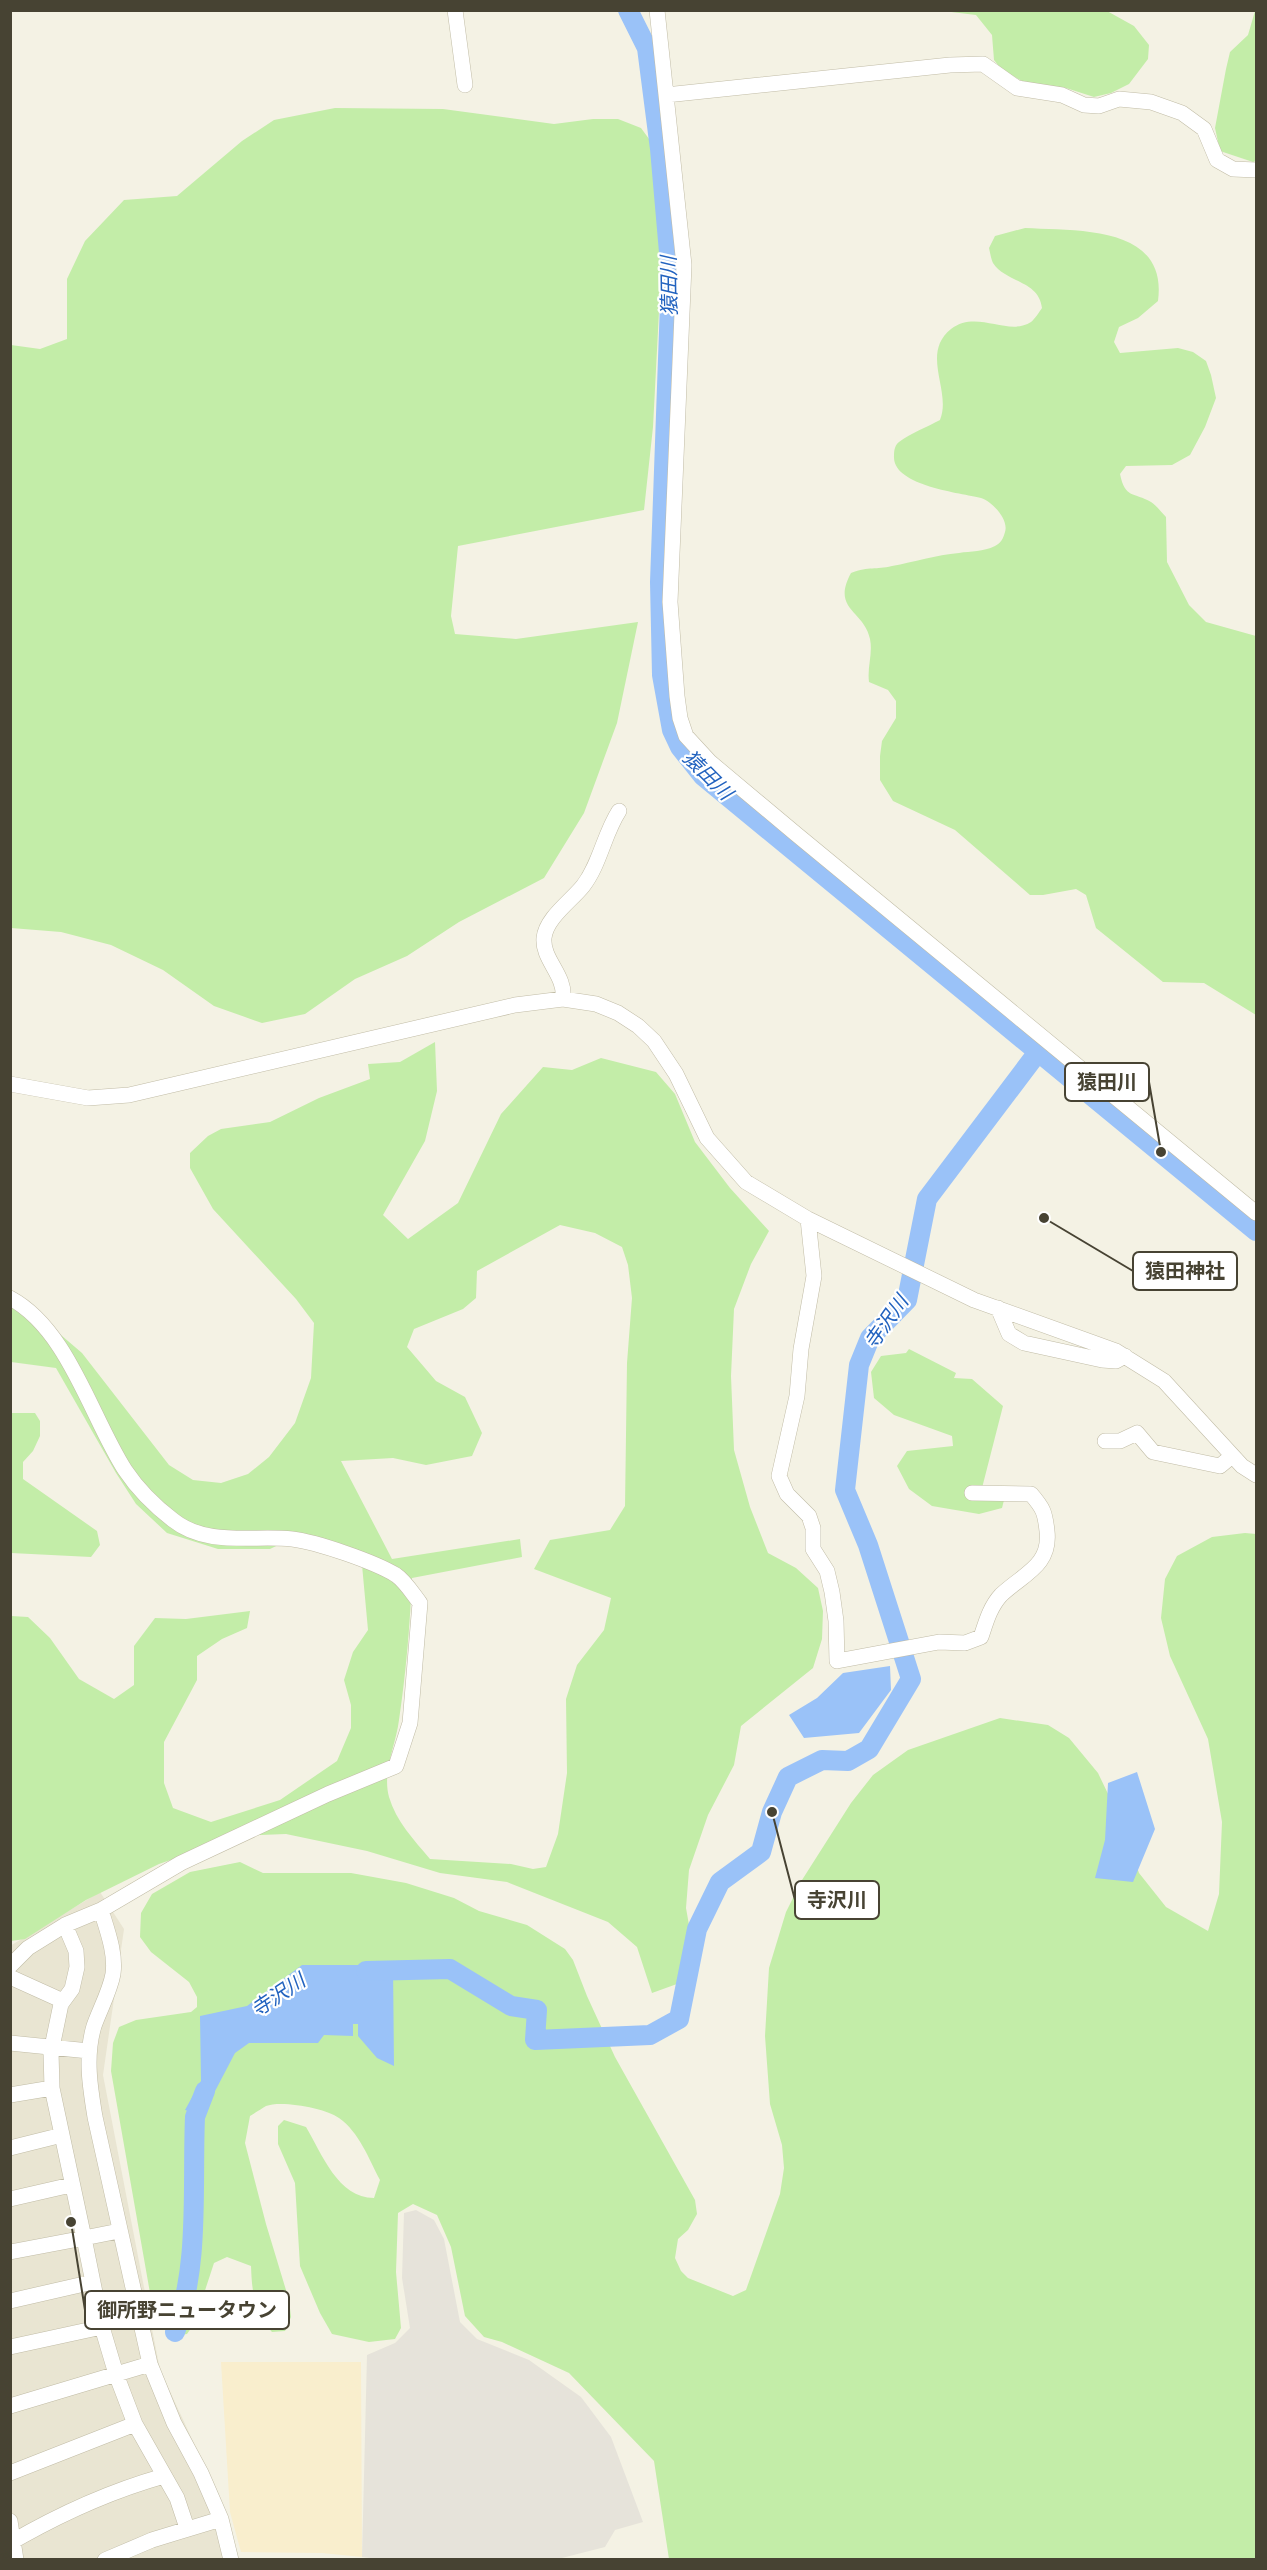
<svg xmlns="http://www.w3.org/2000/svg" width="1267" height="2570" font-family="'Titillium Web','Noto Sans JP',sans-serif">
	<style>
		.residential { fill: #e9e5d2 }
		.commercial { fill: #f9eecd }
		.industrial { fill: #e6e3da }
		.green { fill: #c3eda8; fill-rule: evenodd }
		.water { fill: #9ac2f8 }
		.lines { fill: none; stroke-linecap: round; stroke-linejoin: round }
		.river { stroke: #9ac2f8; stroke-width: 20 }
		.minor-casing { stroke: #c1bca6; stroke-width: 16 }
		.minor { stroke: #fff; stroke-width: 15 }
		.labels { text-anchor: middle; stroke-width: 4.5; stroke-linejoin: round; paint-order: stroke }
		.water-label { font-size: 20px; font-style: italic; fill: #2162bf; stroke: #fff }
		.leader { fill: none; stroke: #474333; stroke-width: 2 }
		.callout-dot { fill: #474333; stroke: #fff; stroke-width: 2 }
		.callout { fill: #fff; stroke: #474333; stroke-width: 2 }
		.callout-label { font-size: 20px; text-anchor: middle; font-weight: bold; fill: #474333 }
	</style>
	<rect width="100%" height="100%" fill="#f4f2e4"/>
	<path class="residential" d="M100 1892 124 1929 103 2075 160 2370 229 2519 237 2554 223 2559H11L10 1946Z"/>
	<path class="commercial" d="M221 2362H361L362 2557 322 2553 241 2552 230 2512Z"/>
	<path class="industrial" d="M416 2210 434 2220 444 2239 460 2322 477 2339 529 2360 581 2397 611 2437 643 2522 615 2530 605 2547 554 2560H385L362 2557 367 2355 395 2343 410 2328 402 2278 404 2213Z"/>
	<path class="green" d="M943 11H1107L1134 26 1149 45 1148 59 1129 84 1111 93 1094 97 1066 88 1024 82 1002 70 994 60 992 35 976 15Z
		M1255 11 1256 161 1253 162 1220 151 1215 128 1226 69 1230 52 1248 35Z
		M335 108 443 109 554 124 593 119H618L641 128 652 143 661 273 653 427 644 510 458 546 451 616 455 634 516 639 638 622 617 723 584 813 544 878 459 922 407 956 355 979 305 1014 262 1023 214 1006 163 970 111 945 61 932 11 928V345L40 349 67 339V279L85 241 124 200 177 196 242 141 274 120Z
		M1025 228C1078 231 1168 225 1158 301L1138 318 1119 327 1114 342 1120 353 1178 348 1193 352 1206 361 1211 375 1216 398 1205 427 1190 455 1172 465 1126 466 1120 474C1125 499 1134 492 1151 502 1157 506 1161 512 1166 517L1167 562 1189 605 1206 622 1256 636V1015L1204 983 1163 982 1096 928 1086 895 1076 889 1043 895H1030L955 830 893 801 880 780V756L882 741 896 718V701L888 690 869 682C867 667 873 654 870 639 864 610 831 610 851 573 870 566 875 570 892 566 914 562 936 555 959 553 971 551 983 552 995 546 1001 543 1003 539 1005 532 1009 520 993 502 981 498 961 493 895 486 894 458 894 452 894 446 899 442 911 433 927 427 940 420 952 391 920 354 951 329 977 309 1008 337 1031 322 1035 319 1039 312 1042 308 1039 280 1006 283 993 263 991 259 990 252 989 248L995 236Z
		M435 1042 437 1091 425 1141 383 1215 408 1239 458 1203 501 1114 543 1067 572 1070 601 1058 656 1072 675 1094 695 1142 730 1188 769 1231 751 1264 734 1309 731 1376 734 1450 750 1507 768 1553 796 1568 818 1588 823 1611 822 1639 813 1668 741 1726 734 1765 708 1815 689 1870 686 1908 694 1953 688 1980 652 1993 637 1947 608 1922 507 1882 440 1873 367 1851 286 1834 239 1836 159 1864 86 1900 25 1939 11 1941V1616L28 1617 50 1638 79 1679 114 1699 134 1685V1646L155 1618 186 1619 250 1611 247 1628 222 1639 197 1656V1680L164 1742V1783L173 1808 211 1822 280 1800 337 1761 351 1728V1705L344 1680 353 1652 368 1630 361 1554 301 1534 270 1549H218L167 1533 136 1504 116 1473 56 1368 11 1362 10 1307 41 1318 82 1353 169 1465 193 1480 221 1483 248 1474 269 1457 295 1423 311 1378 314 1323 296 1299 213 1209 190 1168V1153L208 1136 221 1129 270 1122 319 1098 370 1079 368 1064 400 1062ZM560 1225 595 1233 622 1247 628 1265 632 1298 627 1363 625 1506 610 1530 550 1540 534 1569 611 1598 604 1630 577 1665 566 1699 567 1773 558 1834 546 1867 533 1869 511 1864 430 1859C414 1840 396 1821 389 1797 382 1771 396 1745 399 1720 406 1673 410 1625 412 1578L522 1557 520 1539 392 1559 341 1461 393 1458 426 1465 472 1456 482 1433 465 1397 436 1381 407 1347 414 1329 463 1309 476 1298 477 1271Z
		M909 1349 956 1373 954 1378 972 1379 1003 1406 982 1488H1007L1002 1508 979 1514 932 1506 909 1489 897 1466 907 1451 953 1446 952 1436 894 1415 874 1398 871 1372 881 1356 906 1353Z
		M10 1413H35L40 1421V1436L33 1451 23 1462V1479L97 1531 100 1545 91 1557 11 1553Z
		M1245 1533 1256 1534V2559H669L654 2461 569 2373 502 2342 484 2337 465 2316 451 2247 437 2215 413 2204 398 2213 396 2272 401 2328 395 2339 369 2342 332 2334 320 2313 300 2266 295 2183 278 2144V2126L284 2120 306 2127C322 2154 338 2198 374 2198L380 2180C369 2159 359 2132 339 2118 326 2108 281 2100 266 2106 261 2109 255 2113 250 2116L245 2143 266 2224 289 2300 291 2317 285 2331 272 2332C254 2314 252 2291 251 2266L227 2257 214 2263 194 2324 187 2334 174 2336 161 2325 153 2310 111 2071 113 2043 119 2027 136 2020 191 2012 197 2007V1997L189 1982 151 1952 140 1937 141 1913 152 1894 190 1872 240 1862 263 1873H351L406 1883 454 1898 479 1911 527 1925 565 1949 573 1960 587 1996 615 2057 695 2200 697 2214 688 2230 678 2239 675 2258 681 2271 688 2278 733 2296 746 2290 780 2194 784 2168 782 2145 770 2104 765 2036 769 1968 786 1912 802 1880 851 1803 873 1775 908 1750 1000 1718 1048 1725 1069 1738 1098 1773 1121 1821 1139 1873 1166 1907 1208 1931 1219 1894 1222 1822 1208 1739 1170 1656 1161 1618 1165 1579 1177 1556 1212 1537Z"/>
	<path class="water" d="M890 1666 891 1690 859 1733 804 1738 789 1715 817 1698 843 1673Z
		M1137 1772 1155 1829 1133 1882 1095 1878 1105 1840 1108 1783Z
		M302 1965H393L394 2066 377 2058 358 2036V2024H353V2036L324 2035 318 2043H249L235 2053 202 2116 185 2110 201 2081 200 2016 247 2006Z"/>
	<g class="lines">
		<path class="river" d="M628 10 647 48 660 149 671 275 660 582 662 675 672 730 680 747 703 776 1256 1231
			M366 1971 450 1969 511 2006 537 2010 535 2040 650 2035 679 2019 697 1929 720 1882 761 1852 772 1812 788 1777 822 1760 848 1761 869 1749 911 1679 868 1545 845 1490 859 1365 870 1338 907 1300 927 1199 1038 1052
			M175 2332C200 2265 192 2187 195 2117L205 2091"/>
		<defs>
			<path id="minor" d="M455 10 465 85
				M657 10 684 265 670 602 677 696 680 718 686 736 710 762 796 834 1256 1213
				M666 95 950 65 983 64 1017 88 1062 95 1084 105 1099 106 1119 99 1151 102 1182 113 1204 129 1217 160 1233 169 1256 170
				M563 999C566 975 542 960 544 938 546 918 571 901 583 886 600 864 604 834 619 811
				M10 1084 88 1098 129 1095 515 1005 563 999 596 1004 618 1013 638 1026 654 1041 676 1074 707 1138 746 1182 808 1219 974 1300 1116 1351 1164 1381 1242 1466 1256 1475
				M808 1219 814 1276 801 1349 797 1396 779 1476 787 1494 809 1516 813 1528V1549L827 1571 832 1592 836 1621 837 1661 939 1642 965 1643 981 1637C986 1622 990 1607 1001 1595 1023 1574 1051 1566 1047 1531 1045 1512 1043 1508 1031 1494L972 1493
				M10 1298C68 1329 91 1417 125 1470 137 1488 156 1507 173 1520 207 1547 253 1535 292 1539 317 1542 375 1562 396 1575 405 1581 413 1594 420 1603L410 1723 396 1766 328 1794 181 1863 101 1910 65 1925 28 1948 10 1966
				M998 1308 1009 1334 1024 1343 1102 1360 1116 1361 1125 1356
				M1105 1441H1120L1137 1433 1153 1452 1220 1466 1232 1456
				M101 1910C107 1930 116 1953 113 1974 110 1991 100 2009 94 2026 85 2056 90 2087 95 2117L150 2364 174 2423 201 2473 221 2519 231 2560
				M10 1977 63 2001
				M10 2043 89 2051
				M10 2095 52 2088
				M10 2148 62 2135
				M10 2199 71 2185
				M119 2231 84 2238 102 2327 116 2374 135 2424 177 2498 187 2528
				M10 2252 84 2238 52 2088 51 2052 61 2004 72 1989 77 1967 76 1951 65 1925
				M10 2301 93 2282
				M10 2347 102 2327
				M10 2406 150 2364
				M10 2473 135 2424
				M10 2521 16 2560
				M10 2543C58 2515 111 2491 164 2476
				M105 2560 152 2540 221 2519"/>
		</defs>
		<use href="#minor" class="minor-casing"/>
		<use href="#minor" class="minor"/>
	</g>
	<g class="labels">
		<g class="water-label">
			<text transform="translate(669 286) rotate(-91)" y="7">猿田川</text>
			<text transform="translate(708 775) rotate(45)" y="7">猿田川</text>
			<text transform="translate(886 1322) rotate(-55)" y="7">寺沢川</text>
			<text transform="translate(278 1995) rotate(-34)" y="7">寺沢川</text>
		</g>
	</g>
	<path class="leader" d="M1161 1152L1149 1082M1044 1218L1133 1271M772 1812L795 1900M71 2222L85 2310"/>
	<g class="callout-dot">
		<circle cx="1161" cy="1152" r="6"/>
		<circle cx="1044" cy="1218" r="6"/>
		<circle cx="772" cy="1812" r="6"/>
		<circle cx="71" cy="2222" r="6"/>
	</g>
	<g class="callout">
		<rect x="1065" y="1063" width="84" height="38" rx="6"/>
		<rect x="1133" y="1252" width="104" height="38" rx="6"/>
		<rect x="795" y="1881" width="84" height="38" rx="6"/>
		<rect x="85" y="2291" width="204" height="38" rx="6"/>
	</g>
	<g class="callout-label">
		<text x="1107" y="1089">猿田川</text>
		<text x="1185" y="1278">猿田神社</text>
		<text x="837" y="1907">寺沢川</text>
		<text x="187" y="2317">御所野ニュータウン</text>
	</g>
	<rect width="1267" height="2570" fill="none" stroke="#474333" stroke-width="24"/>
</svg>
